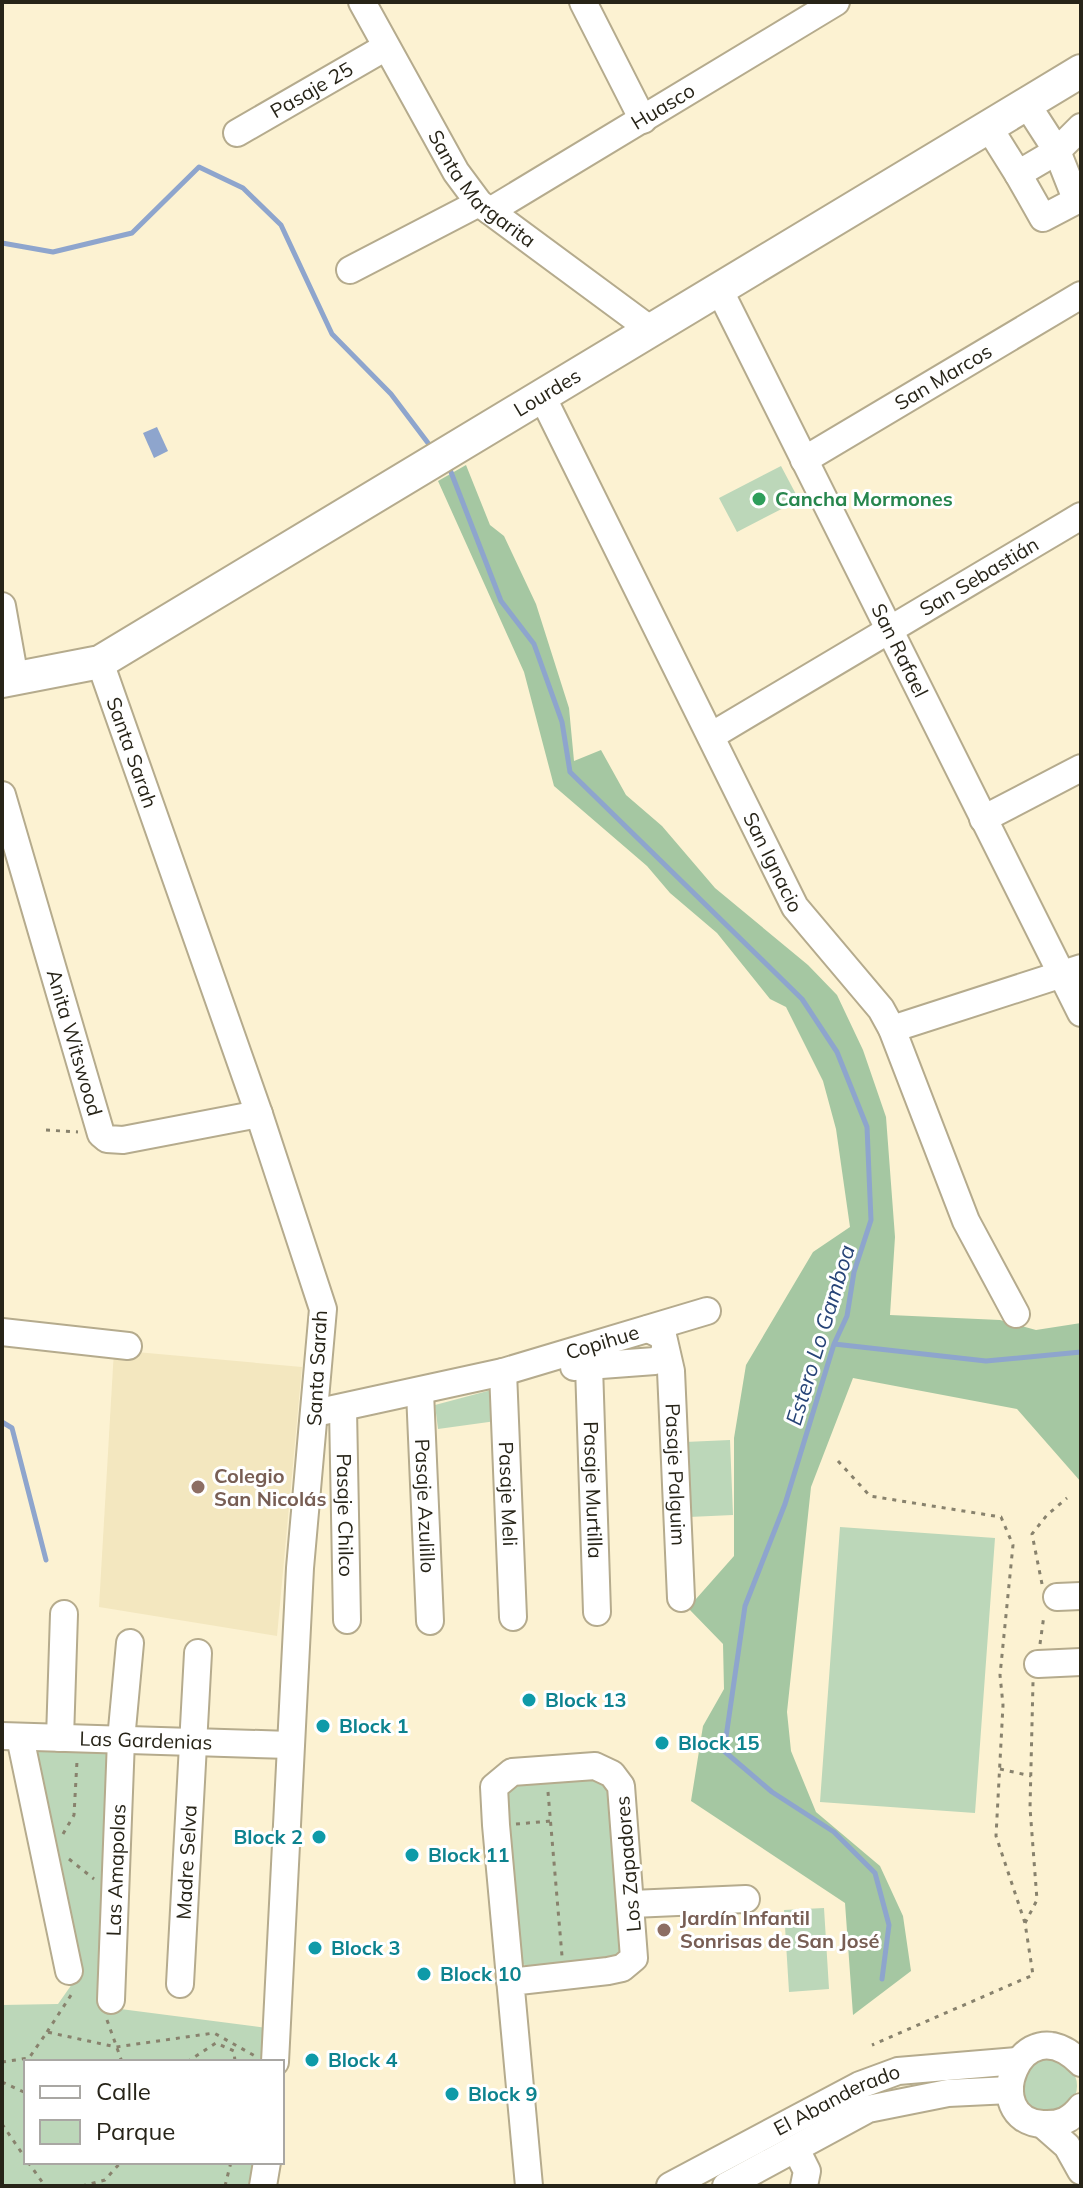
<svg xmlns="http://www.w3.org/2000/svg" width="1083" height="2188" font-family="Mulish,sans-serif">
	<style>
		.built { fill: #f3e7bf }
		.green { fill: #bcd7b9 }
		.forest { fill: #a5c7a2 }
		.water { fill: #8ea5cd }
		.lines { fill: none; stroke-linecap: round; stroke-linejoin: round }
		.stream { stroke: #8ea5cd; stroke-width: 5 }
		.minor-casing { stroke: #b5ab8d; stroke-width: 30 }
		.major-casing { stroke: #b5ab8d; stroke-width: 36 }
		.path { stroke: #88826d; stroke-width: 3; stroke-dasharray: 4 6; stroke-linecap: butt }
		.minor { stroke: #fff; stroke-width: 26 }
		.major { stroke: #fff; stroke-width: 32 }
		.leisure-dot { fill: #2e9e5b; stroke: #fff; stroke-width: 3 }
		.education-dot { fill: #8d6e63; stroke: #fff; stroke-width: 3 }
		.culture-dot { fill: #0f9aa8; stroke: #fff; stroke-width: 3 }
		.labels { text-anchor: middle; stroke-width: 6; stroke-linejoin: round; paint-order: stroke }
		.street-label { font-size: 20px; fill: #272418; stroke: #fff }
		.leisure-label { font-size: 20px; font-weight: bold; fill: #27864d; stroke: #fff; text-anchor: start }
		.education-label { font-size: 20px; font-weight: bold; fill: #785e54; stroke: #fff; text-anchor: start }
		.culture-label { font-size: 20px; font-weight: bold; fill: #0d838f; stroke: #fff; text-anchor: start }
		.water-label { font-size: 22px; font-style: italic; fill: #274477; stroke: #fff }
	</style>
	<rect width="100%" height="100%" fill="#fcf2d2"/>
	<path class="built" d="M114 1350 302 1367 277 1636 99 1607Z"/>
	<path class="green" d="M781 466 799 500 737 532 719 498Z
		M495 1389 496 1421 438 1429 435 1405Z
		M730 1440 733 1515 689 1517 685 1442Z
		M840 1527 995 1538 975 1813 820 1802Z
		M29 1745 114 1751 105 2007 267 2028 264 2062H26V2162H254L251 2186H2V2005L58 2004 77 1977Z
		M601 1774 613 1790 627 1944 619 1958 527 1967 516 1958 500 1793 510 1781Z
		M824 1908 829 1989 789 1992 784 1910Z
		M1021 2086a28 28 0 1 1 56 0a28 28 0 1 1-56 0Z"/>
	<path class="forest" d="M466 465 490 525 504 536 536 604 569 708 574 761 601 750 626 795 662 826 715 888 808 965 837 995 863 1050 886 1117 895 1237 890 1315 1000 1320 1036 1330 1081 1323V1482L1017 1409 853 1378 811 1487 787 1712 791 1751 816 1812 880 1866 903 1916 911 1971 853 2015 845 1903 691 1801 703 1726 724 1689 723 1644 688 1608 734 1556V1438L746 1365 813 1252 850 1227 836 1129 823 1081 786 1007 770 999 717 933 670 893 647 866 554 786 524 672 438 481Z"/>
	<path class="water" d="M157 427 168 451 154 458 143 433Z"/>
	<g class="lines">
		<path class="stream" d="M2 243 53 252 132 233 199 167 243 188 281 225 332 334 391 394 428 443
			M449 467 501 601 534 644 562 722 570 772 802 999 837 1052 867 1127 871 1220 854 1272 847 1316 834 1344 785 1504 745 1606 724 1751 772 1792 834 1832 875 1873 889 1925 882 1979
			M834 1344 986 1361 1081 1352
			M2 1422 12 1428 46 1560"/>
		<defs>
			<g id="minor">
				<path id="s1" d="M362 2 456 172 479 203 651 330"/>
				<path d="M583 2 643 120"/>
				<path d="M988 126 1018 174 1057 151 1026 103"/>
				<path id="s2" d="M237 133 386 47"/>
				<path d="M1018 174 1043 218 1081 198"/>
				<path d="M1076 199 1057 151 1081 127"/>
				<path id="s3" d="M490 211 836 2"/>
				<path d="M350 270 479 203"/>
				<path id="s4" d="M719 289 1081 1013"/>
				<path id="s5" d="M543 398 795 907 881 1009 892 1029 966 1221 1016 1314"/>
				<path id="s6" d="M804 460 1081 295"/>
				<path d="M2 606 15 679"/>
				<path id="s7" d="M100 662 259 1114 323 1309 300 1568 275 2062"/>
				<path id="s8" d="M711 736 1081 516"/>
				<path id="s9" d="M2 795 101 1134 107 1139 123 1140 259 1114"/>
				<path d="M983 819 1081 768"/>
				<path d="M892 1029 1081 968"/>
				<path id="s10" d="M648 1329 663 1336 671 1371 681 1598"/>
				<path d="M2 1332 128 1346"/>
				<path id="s11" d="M589 1366 597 1612"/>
				<path d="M574 1367 655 1361 660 1359 665 1351"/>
				<path id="s12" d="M503 1372 513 1617"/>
				<path id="s13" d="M420 1392 430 1621"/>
				<path id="s14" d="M343 1409 347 1620"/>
				<path id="s15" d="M315 1413 503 1372 707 1311"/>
				<path d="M1057 1597 1081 1596"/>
				<path d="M1038 1664 1081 1662"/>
				<path id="s16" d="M2 1736 290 1745"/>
				<path d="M20 1737 69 1971"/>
				<path d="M60 1738 64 1614"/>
				<path d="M632 1904 746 1899"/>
				<path d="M510 1982 608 1971 622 1968 634 1958 621 1786 612 1774 595 1766 512 1772 494 1787 496 1825 529 2186"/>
				<path id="s17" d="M180 1984 198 1653"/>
				<path id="s18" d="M111 2000 121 1740 130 1643"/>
				<path d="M1081 2063C1019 2002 978 2121 1043 2124 1060 2125 1071 2120 1081 2107"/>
				<path d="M1042 2124 1067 2146 1081 2171"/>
				<path d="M796 2149 807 2171 804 2186"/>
				<path d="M263 2186 267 2162"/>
				<path id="s19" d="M670 2186 860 2085 898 2071 1017 2061"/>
				<path d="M726 2186 868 2109 948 2093 1010 2090"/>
			</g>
			<g id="major">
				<path id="s20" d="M2 681 100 662 1081 71"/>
			</g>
		</defs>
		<use href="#minor" class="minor-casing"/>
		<use href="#major" class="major-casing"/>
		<path class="path" d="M46 1130 78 1132
			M838 1461 870 1496 1001 1517 1013 1545 1000 1675 1003 1705 996 1836 1025 1923 1033 1975 872 2045
			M1042 1584 1032 1534 1047 1515 1067 1498
			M1040 1644 1044 1615
			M1000 1769 1031 1776
			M548 1792 562 1956
			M516 1824 551 1821
			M63 1834 74 1815 77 1761
			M69 1859 94 1879
			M1025 1923 1037 1900 1030 1808 1033 1682
			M107 2020 122 2062
			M47 2032 73 1992
			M2 2062 29 2058 47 2032 116 2047 214 2033 255 2056
			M187 2062 216 2043 234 2051 235 2062
			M2 2082 26 2093
			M2 2124 26 2159
			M28 2162 45 2186
			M82 2186 105 2180 121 2162
			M225 2186 231 2162"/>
		<use href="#minor" class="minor"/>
		<use href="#major" class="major"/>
	</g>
	<circle class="leisure-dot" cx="759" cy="499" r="8"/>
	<g class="education-dot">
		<circle cx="198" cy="1487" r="8"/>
		<circle cx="664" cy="1930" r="8"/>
	</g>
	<g class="culture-dot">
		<circle cx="529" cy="1700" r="8"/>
		<circle cx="323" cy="1726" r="8"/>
		<circle cx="662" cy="1743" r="8"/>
		<circle cx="319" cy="1837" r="8"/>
		<circle cx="412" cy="1855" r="8"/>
		<circle cx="315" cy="1948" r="8"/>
		<circle cx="424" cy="1974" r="8"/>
		<circle cx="312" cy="2060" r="8"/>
		<circle cx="452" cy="2094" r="8"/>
	</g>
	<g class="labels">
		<g class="street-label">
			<text dy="7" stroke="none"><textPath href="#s2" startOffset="86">Pasaje 25</textPath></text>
			<text dy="7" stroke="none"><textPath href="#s3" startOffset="202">Huasco</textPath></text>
			<text dy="7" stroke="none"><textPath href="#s1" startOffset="224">Santa Margarita</textPath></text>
			<text dy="7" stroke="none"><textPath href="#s6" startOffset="162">San Marcos</textPath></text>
			<text dy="7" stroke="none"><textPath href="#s20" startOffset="622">Lourdes</textPath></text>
			<text dy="7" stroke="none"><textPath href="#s8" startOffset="312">San Sebastián</textPath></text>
			<text dy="7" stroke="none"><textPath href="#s4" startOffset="404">San Rafael</textPath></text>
			<text dy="7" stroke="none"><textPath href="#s7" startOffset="96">Santa Sarah</textPath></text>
			<text dy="7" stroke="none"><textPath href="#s5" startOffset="518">San Ignacio</textPath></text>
			<text dy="7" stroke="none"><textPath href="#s9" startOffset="258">Anita Witswood</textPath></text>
			<text dy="7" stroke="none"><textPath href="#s15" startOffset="296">Copihue</textPath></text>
			<text transform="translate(317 1368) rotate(-87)" y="7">Santa Sarah</text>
			<text dy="7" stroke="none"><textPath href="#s10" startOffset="156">Pasaje Palguim</textPath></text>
			<text dy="7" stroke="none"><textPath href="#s11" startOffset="124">Pasaje Murtilla</textPath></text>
			<text dy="7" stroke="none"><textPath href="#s12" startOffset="122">Pasaje Meli</textPath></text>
			<text dy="7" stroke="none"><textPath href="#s13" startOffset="114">Pasaje Azulillo</textPath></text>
			<text dy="7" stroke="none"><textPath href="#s14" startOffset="106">Pasaje Chilco</textPath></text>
			<text dy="7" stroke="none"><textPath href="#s16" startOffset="144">Las Gardenias</textPath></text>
			<text dy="7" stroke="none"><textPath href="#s17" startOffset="122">Madre Selva</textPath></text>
			<text transform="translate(628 1864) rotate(-95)" y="7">Los Zapadores</text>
			<text dy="7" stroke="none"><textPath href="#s18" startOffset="130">Las Amapolas</textPath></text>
			<text dy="7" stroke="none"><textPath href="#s19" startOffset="188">El Abanderado</textPath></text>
		</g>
		<g class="leisure-label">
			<text x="775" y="506">Cancha Mormones</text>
		</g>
		<g class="education-label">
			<text x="214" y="1483">Colegio<tspan x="214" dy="23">San Nicolás</tspan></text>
			<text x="680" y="1925">Jardín Infantil<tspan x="680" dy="23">Sonrisas de San José</tspan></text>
		</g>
		<g class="culture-label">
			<text x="545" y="1707">Block 13</text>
			<text x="339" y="1733">Block 1</text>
			<text x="678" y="1750">Block 15</text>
			<text x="303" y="1844" text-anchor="end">Block 2</text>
			<text x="428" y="1862">Block 11</text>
			<text x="331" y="1955">Block 3</text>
			<text x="440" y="1981">Block 10</text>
			<text x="328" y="2067">Block 4</text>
			<text x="468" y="2101">Block 9</text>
		</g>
		<g class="water-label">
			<text transform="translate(820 1335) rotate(-73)" y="8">Estero Lo Gamboa</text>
		</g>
	</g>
	<rect width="1083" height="2188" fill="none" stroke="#272418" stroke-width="8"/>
	<rect x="24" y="2060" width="260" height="104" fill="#ffffff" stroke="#a9a7a3" stroke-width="2"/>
	<rect x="40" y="2086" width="40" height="12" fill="#ffffff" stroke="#a9a7a3" stroke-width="2"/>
	<text x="96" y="2100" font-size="24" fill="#272418">Calle</text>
	<rect x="40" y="2120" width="40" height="24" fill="#bcd7b9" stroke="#a9a7a3" stroke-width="2"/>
	<text x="96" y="2140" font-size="24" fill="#272418">Parque</text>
</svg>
